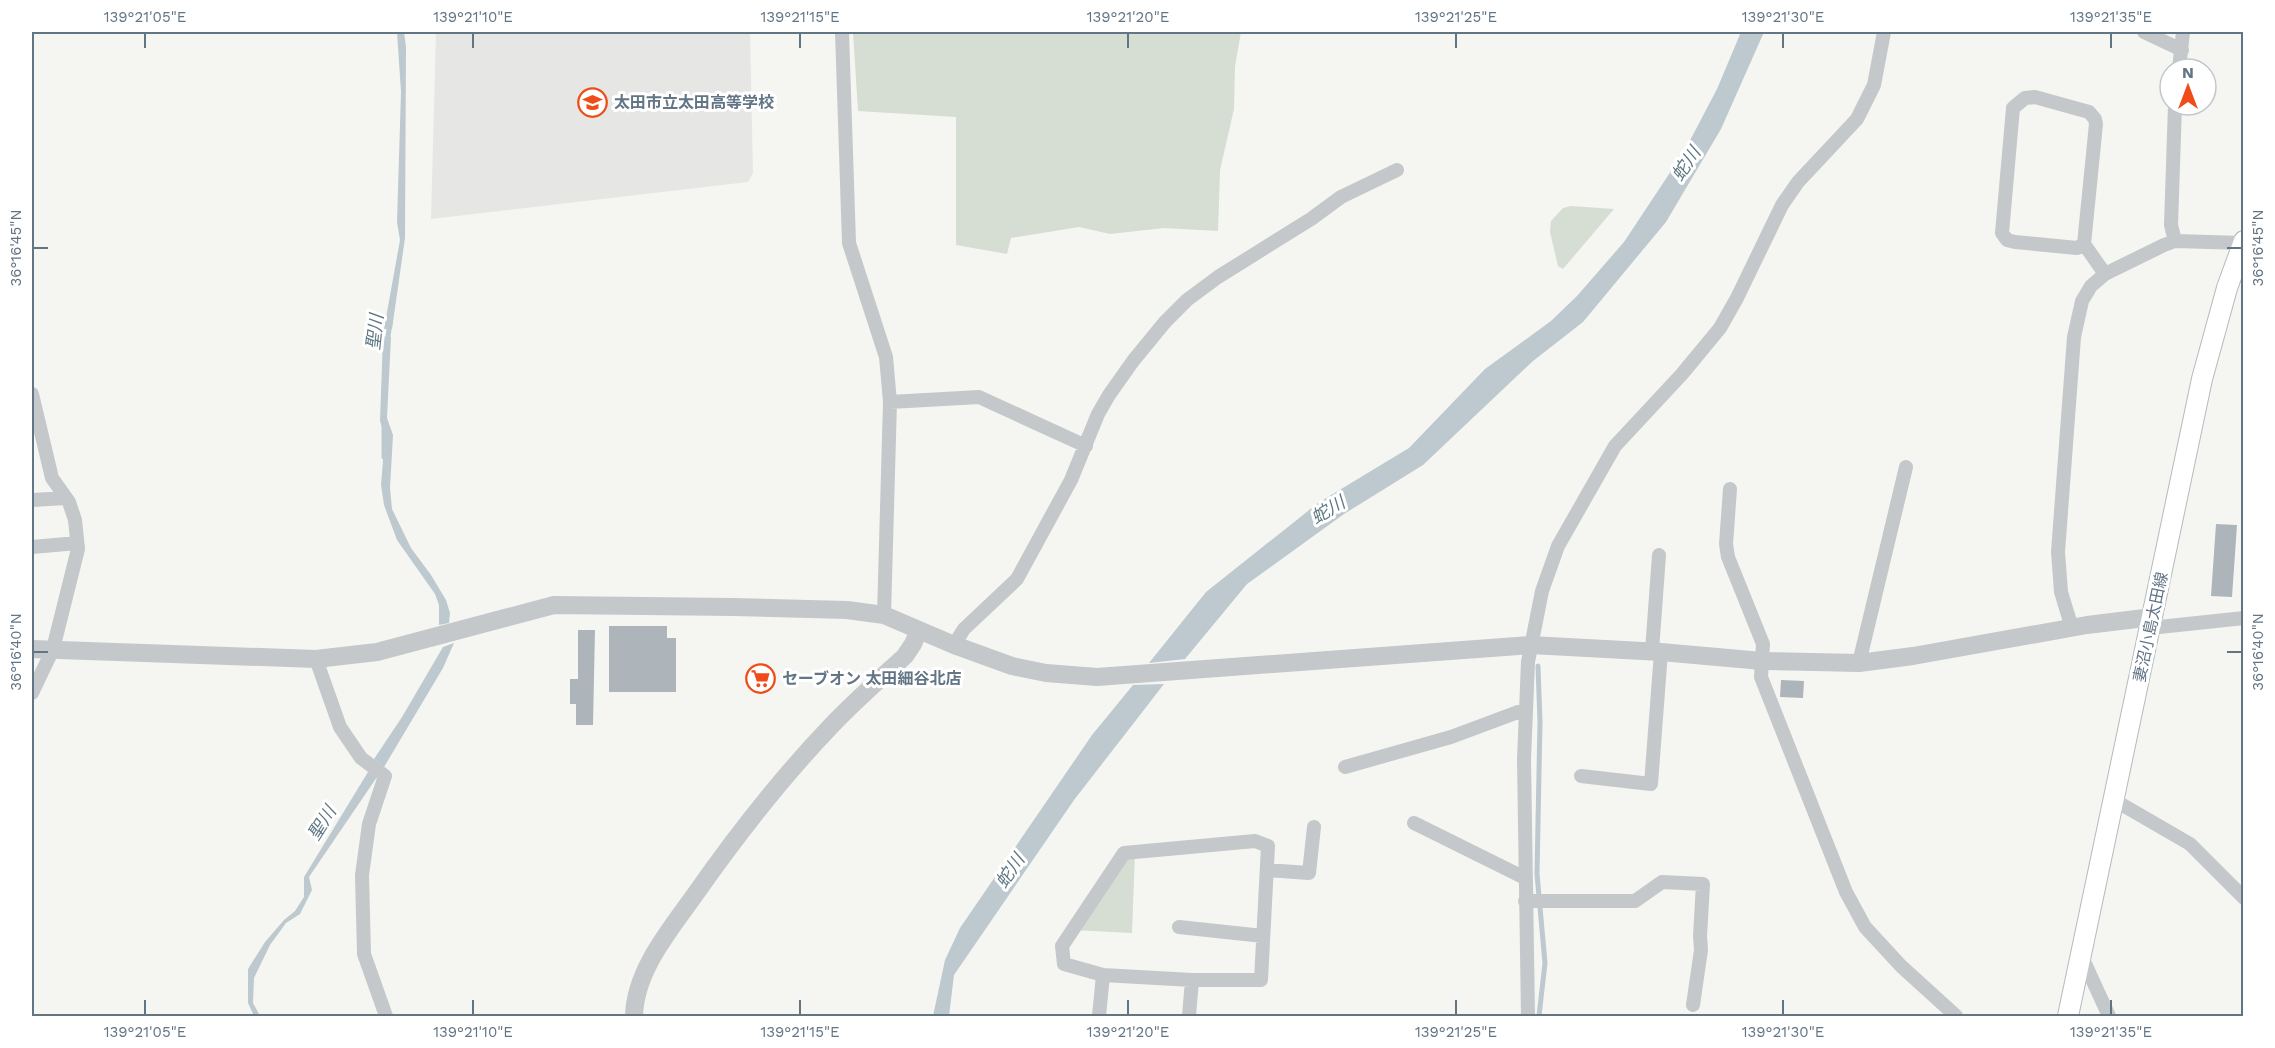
<svg xmlns="http://www.w3.org/2000/svg" width="2275" height="1048" font-family="'Work Sans','Noto Sans JP',sans-serif">
	<style>
		.built { fill: #e6e7e5 }
		.green { fill: #d6ddd2 }
		.water { fill: #bdc9ce }
		.lines { fill: none; stroke-linecap: round; stroke-linejoin: round }
		.stream { stroke: #bdc9ce; stroke-width: 5 }
		.building { fill: #adb5ba }
		.secondary-casing { stroke: #b4babe; stroke-width: 22 }
		.minor { stroke: #c4c8cb; stroke-width: 14 }
		.tertiary { stroke: #c4c8cb; stroke-width: 18 }
		.secondary { stroke: #fff; stroke-width: 20 }
		.ticks { fill: none; stroke: #627585; stroke-width: 2 }
		.labels { text-anchor: middle; stroke-width: 6; stroke-linejoin: round; paint-order: stroke }
		.poi-label { font-size: 16px; font-weight: bold; fill: #627585; stroke: #fff; text-anchor: start }
		.street-label { font-size: 16px; fill: #627585; stroke: #fff }
		.water-label { font-size: 18px; font-style: italic; fill: #5e7782; stroke: #fff }
		.neatline { fill: none; stroke: #627585; stroke-width: 2 }
		.ticks-label { font-size: 15px; text-anchor: middle; fill: #627585 }
	</style>
	<rect width="100%" height="100%" fill="#f5f6f1"/>
	<path class="built" d="M436 32H750L753 173 748 182 431 219Z"/>
	<path class="green" d="M853 32H1241L1235 66 1234 109 1220 170 1218 231 1164 228 1110 234 1079 227 1011 238 1007 254 956 245V117L858 111Z
		M1571 206 1614 209 1563 269 1558 266 1550 232 1551 221 1563 208Z
		M1135 852 1132 933 1072 930 1124 853Z"/>
	<path class="water" d="M397 32H404L406 47 405 238 392 329H384L400 240 397 222 401 92Z
		M1741 32H1764L1721 129 1666 222 1583 322 1533 361 1423 465 1344 514 1247 584 1185 659 1149 663 1206 592 1318 503 1409 448 1485 369 1551 321 1577 296 1624 242 1685 150 1717 89Z
		M383 336 391 337 387 418 393 435 390 488 392 509 411 548 431 575 446 600 450 613 449 623 439 625V605L435 594 397 540 384 505 381 485 385 436 380 421Z
		M454 643 443 668 384 767 374 759 402 717 443 647Z
		M1164 684 1074 800 954 975 949 1016H933L945 960 960 928 1092 735 1133 685Z
		M368 772 377 777 309 877 312 890 300 914 286 923 270 945 254 978 253 1003 260 1016H254L248 1003V969L265 942 284 920 295 911 304 897V877Z"/>
	<g class="lines">
		<path class="stream" d="M387 343 390 323
			M384 425V457
			M1538 666 1540 722 1537 874 1545 963 1539 1016"/>
	</g>
	<path class="building" d="M2216 524 2237 525 2232 597 2211 596Z
		M609 626H667V638H676V692H609Z
		M578 630H595L593 725H576V704H570V679H578Z
		M1781 680 1804 681 1803 698 1780 697Z"/>
	<g class="lines">
		<defs>
			<path id="secondary" d="M2068 1016 2202 379 2227 288 2244 241"/>
		</defs>
		<use href="#secondary" class="secondary-casing"/>
		<path class="minor" d="M842 32 849 243 886 357 890 402 884 615
			M2144 32 2182 50
			M2179 69 2183 32
			M2175 105 2171 225 2175 241
			M2084 244 2077 248 2015 242 2007 240 2002 233 2013 108 2025 98 2035 97 2089 112 2095 119 2096 124 2084 244 2105 274
			M32 394 52 478 69 502 75 520 78 549 53 649 32 693
			M890 402 979 397 1086 446
			M1730 489 1726 544 1728 557 1763 644 1761 677 1846 892 1865 927 1901 966 1956 1016
			M32 500 66 498
			M32 547 77 543
			M2072 628 2061 592 2058 552 2074 337 2082 301 2091 286 2105 274 2164 245 2175 241 2243 243
			M2150 628 2244 618
			M954 645 964 629 1017 579 1071 480 1098 414 1109 395 1133 361 1165 322 1187 300 1218 277 1311 219 1341 197 1397 170
			M1652 651 1659 555
			M316 659 340 727 361 758 385 776 369 824 362 875 364 954 386 1016
			M1859 663 1906 467
			M1345 767 1451 737 1526 709
			M1581 776 1651 784 1661 652
			M2114 800 2190 844 2244 898
			M1414 823 1525 878
			M1267 870 1309 873 1314 827
			M1525 901H1635L1662 882 1703 884 1700 936 1701 950 1693 1005
			M1179 927 1263 936
			M2081 955 2109 1016
			M1103 975 1064 964 1062 946 1124 853 1255 841 1268 846 1261 980H1192
			M1099 1016 1103 975 1192 980 1189 1016
			M1528 1016 1524 759 1528 662 1542 591 1558 546 1615 446 1682 374 1720 328 1737 298 1782 205 1798 182 1857 119 1874 85 1884 32"/>
		<path class="tertiary" d="M32 649 316 659 377 652 554 605 733 607 847 610 884 615 954 645 1012 666 1046 673 1097 677 1531 645 1661 652 1762 661 1859 663 1913 656 2087 625 2153 617
			M634 1016C635 971 669 931 694 896 736 836 781 778 832 725 855 701 880 679 905 656L913 644 919 630"/>
		<use href="#secondary" class="secondary"/>
	</g>
	<path class="ticks" d="M145 33V48M473 33V48M800 33V48M1128 33V48M1456 33V48M1783 33V48M2111 33V48M33 248H48M2227 248H2242M33 652H48M2227 652H2242M145 1000V1015M473 1000V1015M800 1000V1015M1128 1000V1015M1456 1000V1015M1783 1000V1015M2111 1000V1015"/>
	<defs>
		<symbol id="school-ring" viewBox="-11 -11 22 22"><circle r="9.5" fill="#fff" stroke="#ef4c17" stroke-width="1.5"/><path d="M0-5L7-2L0 1L-7-2ZM-4 1L0 2.5L4 1V4Q0 6-4 4Z" fill="#ef4c17"/></symbol>
		<symbol id="supermarket-ring" viewBox="-11 -11 22 22"><circle r="9.5" fill="#fff" stroke="#ef4c17" stroke-width="1.5"/><path d="M-6-5.5h2.5l.6 2H6L4.5 2H-2.5L-4.4-4H-6ZM-1.5 3.2a1.3 1.3 0 1 0 .1 0ZM3 3.2a1.3 1.3 0 1 0 .1 0Z" fill="#ef4c17"/></symbol>
	</defs>
	<g fill-rule="evenodd">
		<use href="#school-ring" x="576" y="86" width="33" height="33"/>
		<use href="#supermarket-ring" x="744" y="662" width="33" height="33"/>
	</g>
	<g class="labels">
		<g class="poi-label">
			<text x="614" y="108">太田市立太田高等学校</text>
			<text x="782" y="684">セーブオン 太田細谷北店</text>
		</g>
		<g class="street-label">
			<text transform="translate(2150 627) rotate(-78)" y="6">妻沼小島太田線</text>
		</g>
		<g class="water-label">
			<text transform="translate(1686 164) rotate(-56)" y="6">蛇川</text>
			<text transform="translate(375 332) rotate(-84)" y="6">聖川</text>
			<text transform="translate(1328 510) rotate(-31)" y="6">蛇川</text>
			<text transform="translate(322 823) rotate(-58)" y="6">聖川</text>
			<text transform="translate(1010 871) rotate(-56)" y="6">蛇川</text>
		</g>
	</g>
	<rect width="2275" height="1048" fill="none" stroke="#ffffff" stroke-width="66"/>
	<g transform="translate(2188 87)"><circle r="28" fill="#ffffff" stroke="#c0c8ce" stroke-width="1.5"/>
	<path d="M0-4.5L10 22L0 15L-10 22Z" fill="#ef4c17"/>
	<text y="-9" font-size="16" font-weight="bold" text-anchor="middle" fill="#627585">N</text>
	</g>
	<rect x="33" y="33" width="2209" height="982" class="neatline"/>
	<g class="ticks-label">
		<text x="145" y="22">139°21'05"E</text>
		<text x="473" y="22">139°21'10"E</text>
		<text x="800" y="22">139°21'15"E</text>
		<text x="1128" y="22">139°21'20"E</text>
		<text x="1456" y="22">139°21'25"E</text>
		<text x="1783" y="22">139°21'30"E</text>
		<text x="2111" y="22">139°21'35"E</text>
		<text transform="translate(16 248) rotate(-90)" y="5">36°16'45"N</text>
		<text transform="translate(2258 248) rotate(-90)" y="5">36°16'45"N</text>
		<text transform="translate(16 652) rotate(-90)" y="5">36°16'40"N</text>
		<text transform="translate(2258 652) rotate(-90)" y="5">36°16'40"N</text>
		<text x="145" y="1037">139°21'05"E</text>
		<text x="473" y="1037">139°21'10"E</text>
		<text x="800" y="1037">139°21'15"E</text>
		<text x="1128" y="1037">139°21'20"E</text>
		<text x="1456" y="1037">139°21'25"E</text>
		<text x="1783" y="1037">139°21'30"E</text>
		<text x="2111" y="1037">139°21'35"E</text>
	</g>
</svg>
